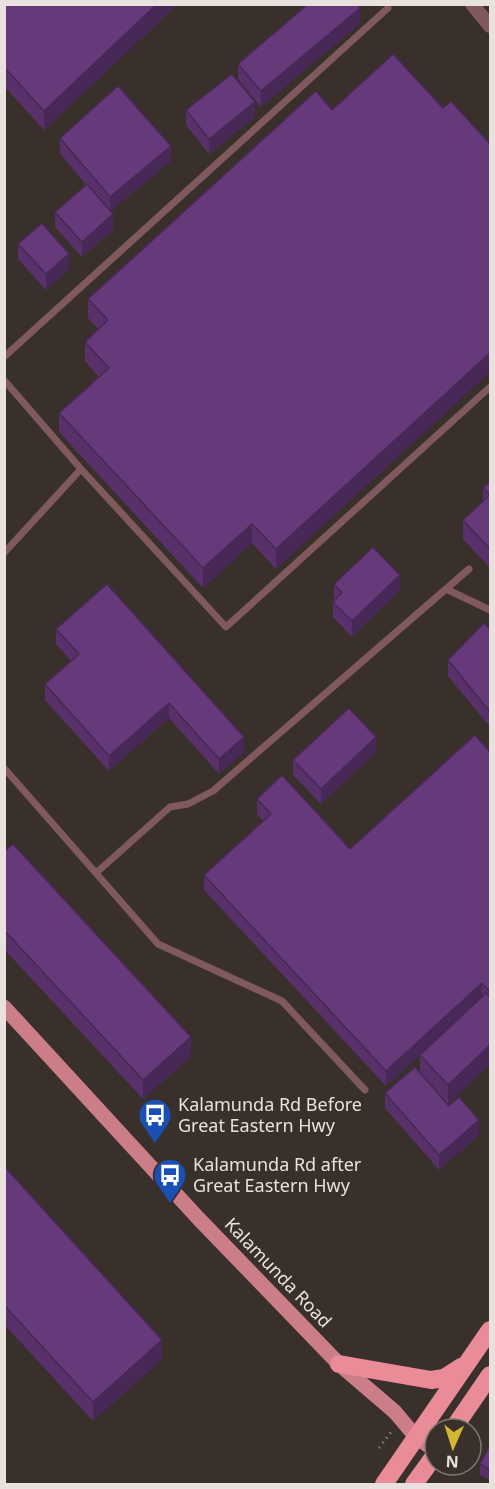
<svg xmlns="http://www.w3.org/2000/svg" width="495" height="1489" font-family="'Noto Sans',sans-serif">
	<style>
		.lines { fill: none; stroke-linecap: round; stroke-linejoin: round }
		.path { stroke: #837b77; stroke-width: 3; stroke-dasharray: 1.5 4.5; stroke-linecap: butt }
		.lane { stroke: #80595d; stroke-width: 7 }
		.street { stroke: #80595d; stroke-width: 14 }
		.primary { stroke: #cc7e88; stroke-width: 15 }
		.highway { stroke: #ea8c98; stroke-width: 18 }
		.wall { fill: #58316a }
		.shaded-wall { fill: #472856 }
		.building { fill: #66397b; stroke: #472856; stroke-width: 1.5 }
		.labels { text-anchor: middle; stroke-width: 6; stroke-linejoin: round; paint-order: stroke }
		.poi-label { font-size: 18px; fill: #e8e1de; stroke: #39302b; text-anchor: start }
		.street-label { font-size: 18px; fill: #e8e1de; stroke: #39302b }
	</style>
	<rect width="100%" height="100%" fill="#39302b"/>
	<g class="lines">
		<path class="path" d="M379 1448 391 1432"/>
		<path class="lane" d="M4 357 388 8
			M4 380 81 469 226 627 490 387
			M4 553 81 469
			M446 589 490 610
			M4 768 158 944 282 1001 365 1090
			M96 873 170 807 188 804 213 791 469 569"/>
		<path class="street" d="M472 4 490 26"/>
		<path class="primary" d="M4 1007 198 1218 339 1364 395 1412 416 1437 435 1450"/>
		<path class="highway" d="M339 1364 431 1380 444 1378 461 1367
			M453 1429 490 1375
			M384 1484 490 1330
			M414 1484 435 1455"/>
	</g>
	<path class="wall" d="M4 4H178L44 130 4 86Z
		M360 23 261 107 238 79V64Z
		M316 91 276 569 252 543 203 588 59 432V413L99 377 85 361V342L98 329 88 318V299Z
		M186 110 255 117 209 154 186 125Z
		M60 138 171 161 110 211 113 230 82 257 55 227V212L86 185 60 153Z
		M18 244 69 269 46 290 18 259Z
		M490 481V568L463 539V520L483 502V488Z
		M334 584 400 590 352 637 333 617V602L334 600Z
		M56 629 244 752 219 774 169 718 109 771 45 700V684L71 661 56 644Z
		M490 630V727L448 676V660Z
		M376 752 321 804 293 775V760Z
		M490 752V1064L448 1104 431 1086 449 1106 479 1135 439 1170 385 1108V1093L420 1073V1055L432 1044 386 1086 204 890V875L263 821 257 814V799L350 849Z
		M4 852 191 1056 143 1099 4 949Z
		M4 1166 162 1359 93 1421 4 1324Z
		M490 1445V1480L480 1475V1464Z"/>
	<path class="shaded-wall" d="M157 4H178L44 130V111Z
		M360 8V23L261 107V91Z
		M255 102V117L209 154V139Z
		M171 146V161L110 212V197Z
		M113 214V230L82 257V242Z
		M69 254V269L46 290V274Z
		M490 353V372L276 569V549Z
		M252 524V543L203 588V568Z
		M400 575V590L352 637V621Z
		M169 703V718L109 771V756Z
		M244 737V752L219 774V759Z
		M376 737V752L321 804V789Z
		M482 983V998L386 1086V1071Z
		M191 1037V1056L143 1099V1080Z
		M490 1045V1064L448 1104V1085Z
		M479 1120V1135L439 1170V1155Z
		M162 1340V1359L93 1421V1402Z"/>
	<path class="building" d="M4 4H157L44 111 4 67Z
		M308 4H357L360 8 261 91 238 64Z
		M393 54 443 108 451 101 489 143 490 142V353L276 549 252 524 203 568 59 413 109 368 85 342 108 320 88 299 316 91 332 110Z
		M232 74 255 102 209 139 186 110Z
		M118 86 171 146 110 197 60 138Z
		M87 184 113 214 82 242 55 212Z
		M42 223 69 254 46 274 18 244Z
		M490 481V549L463 520 490 495 483 488Z
		M373 547 400 575 352 621 333 602 342 593 334 584Z
		M107 584 244 737 219 759 169 703 109 756 45 684 79 654 56 629Z
		M484 623 490 630V712L448 660Z
		M349 708 376 737 321 789 293 760Z
		M475 735 490 752V992L482 983 386 1071 204 875 271 814 257 799 282 775 350 849Z
		M13 844 191 1037 143 1080 4 930V852Z
		M486 993 490 997V1045L448 1085 420 1055Z
		M415 1067 449 1106 459 1097 479 1120 439 1155 385 1093Z
		M4 1166 162 1340 93 1402 4 1305Z
		M490 1445V1470L480 1464Z"/>
	<defs>
		<symbol id="bus-pin" viewBox="-11 -11 22 30"><path d="M0 17L-7.5 6A9.5 9.5 0 1 1 7.5 6Z" fill="#1a4fb4" stroke="#39302b"/><path d="M-5-6H5V4H4V6H2V4H-2V6H-4V4H-5ZM-3.5-4V0h7V-4ZM-3.5 1.2v1.5H-2V1.2ZM2 1.2v1.5H3.5V1.2Z" fill="#fff"/></symbol>
	</defs>
	<g fill-rule="evenodd">
		<use href="#bus-pin" x="136" y="1096" width="38" height="52"/>
		<use href="#bus-pin" x="151" y="1156" width="38" height="52"/>
	</g>
	<g class="labels">
		<g class="poi-label">
			<text x="178" y="1111">Kalamunda Rd Before<tspan x="178" dy="21">Great Eastern Hwy</tspan></text>
			<text x="193" y="1171">Kalamunda Rd after<tspan x="193" dy="21">Great Eastern Hwy</tspan></text>
		</g>
		<g class="street-label">
			<text transform="translate(278 1273) rotate(46)" y="6">Kalamunda Road</text>
		</g>
	</g>
	<rect width="495" height="1489" fill="none" stroke="#e8e1de" stroke-width="12"/>
	<g transform="translate(453 1447) rotate(183)"><circle r="28" fill="#39302b" stroke="#7f7773" stroke-width="1.5"/>
	<path d="M0-4.5L10 22L0 15L-10 22Z" fill="#d2b736"/>
	<text y="-9" font-size="16" font-weight="bold" text-anchor="middle" fill="#e8e1de">N</text>
	</g>
</svg>
